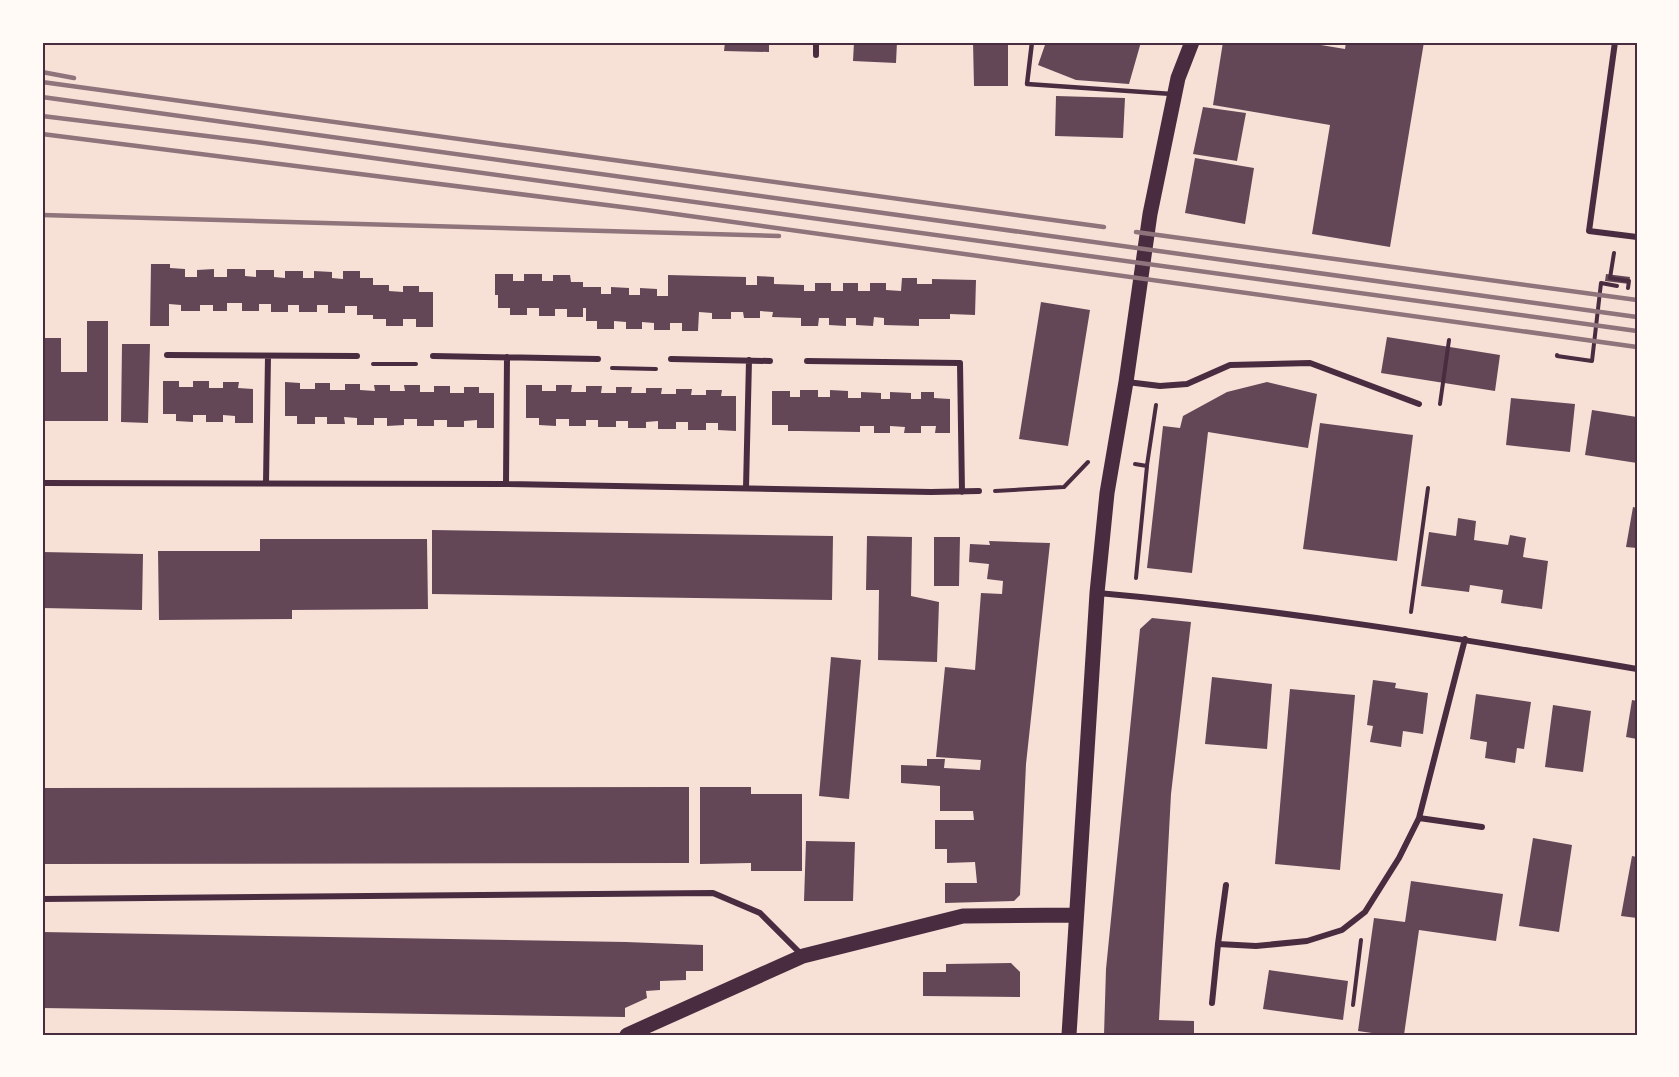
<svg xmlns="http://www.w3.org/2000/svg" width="1679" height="1077" font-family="Lato,sans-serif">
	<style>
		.building { fill: #644757 }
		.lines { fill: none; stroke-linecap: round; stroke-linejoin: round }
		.path { stroke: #4a2c40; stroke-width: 4 }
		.service { stroke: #4a2c40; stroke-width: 4.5 }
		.minor { stroke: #4a2c40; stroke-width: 6 }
		.primary { stroke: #4a2c40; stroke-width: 15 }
		.rail { stroke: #8f747c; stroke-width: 4.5 }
		.neatline { fill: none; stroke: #4a2c40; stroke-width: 2 }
	</style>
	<rect width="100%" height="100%" fill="#f7e1d7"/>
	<path class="building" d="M725 42H769V52L724 51Z
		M854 42H897L896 63 853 61Z
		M973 42H1008V86H974Z
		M1046 42H1141L1129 84 1076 80 1038 65Z
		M1223 42H1303L1345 49 1346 42H1424L1390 247 1312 234 1330 125 1213 105Z
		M1056 96 1125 98 1123 138 1055 136Z
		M1203 107 1246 113 1237 161 1193 154Z
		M1195 158 1254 168 1245 224 1185 213Z
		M151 264H170V268L185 269V277H197V270L214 269V277H227V269H245V276L256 277V270H274V277L285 278V271H303V278H314V271L332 272V278L343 279V271H360V278H373V285H389V291L403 292V286H419V292H433V327H416V319H403V326H386V319H373V315H357V306H345V313H328V305H317V312H299V305H288V312H271V304H259V311H242V303H227V311H213V305H200V311H181V305L169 304V326H150Z
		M495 274H513V281H524V274H542V281H553V275H570L571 282H583V287H601V294H611V287L629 288V295H640V288L657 289V296H668V275L746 277V285H757V276L774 277V284L804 285V291H815V283H831V291H843V283H858V291H870V283H886V290L901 291 902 278H917V284H932V279L976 280 975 315 950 314V319H919V326L884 325V318L874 317 873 326 856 325V318H846V326L829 325V318H819L818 326H801V318L772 317 773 312 760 311V318H744L743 312H731V319H712V313L699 312 698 331H682V323H670V330H654V323L642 322V329H626V322L614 321V329H597V321H586V308H583V317H567V309H555V316H539V308H527V315H510V308H498V295H495Z
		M1606 274 1630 277 1629 284 1605 281Z
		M1041 302 1090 310 1068 446 1019 439Z
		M87 321H108V421H42V338H61V372H87Z
		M1387 337 1500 355 1495 391 1381 373Z
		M122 344H150L148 423 121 422Z
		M163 381H179V387H193V381H209V388H223V382H239L238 388 253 389V423H235V416L223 415V422H206V415H193V422L176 421V414H163Z
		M285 382 300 383V389H315V383H330V390H345V384H360V390L375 391 374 385H390V391H405L404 385H420V392H434V386H450V393H464V387H479V393H494V428H477V420L464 421V427H447V420H434V426H417V419H404V425L387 426V418H374V425H357V418L344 417 345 424H327V417H315V424H297V416H285Z
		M1267 382 1317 394 1308 448 1208 432 1192 573 1147 568 1163 426 1180 428 1183 416 1227 392Z
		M526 385H542V391H556V385H572L571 392H586V386H602L601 393H616V387H632L631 393H646V388H662L661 394H676V389H692L691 395H706V390H722L721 396H736V431L718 430V423H706V430H688V422H676V429H658V421L646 422V428H628V421H616V427H598V420H586V426H569V419H556V426L539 425V418H526Z
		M800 390H818V397H830V390L848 391V398H861V392L881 393V399H890V392L911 393V399H921V392H934V398L950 399V433H935L936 426H921V433H904L905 427 890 426V433H874V426H860V432L799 431H788V425H772V391H790V397H800Z
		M1511 398 1575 404 1570 452 1506 445Z
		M1592 410 1637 417V463L1585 455Z
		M1320 423 1413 435 1397 561 1303 549Z
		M1633 507 1637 508V548L1626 547Z
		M1458 518 1476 521 1474 540 1508 545 1510 535 1526 538 1523 557 1548 561 1542 609 1501 603 1503 590 1470 585 1469 592 1421 586 1429 532 1456 536Z
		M432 530 833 536 832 600 432 594Z
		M867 536 912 537 911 596 939 602 937 662 878 660 879 590H866Z
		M934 537H960L959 586H934Z
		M260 539H427L428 609 292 610V619L159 620 158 551H260Z
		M989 541 1050 543 1026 764 1020 895 1014 901 945 903V883H977L975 862 947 863V849H935V820H974L973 811H940V786L901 783V765L927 766V759H945L944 768 980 770 981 760 936 757 945 667 975 670 981 593 1002 594 1003 581 987 579 989 564 969 562 970 544 990 545Z
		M42 552 143 554 142 610 42 608Z
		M1152 618 1191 622 1171 794 1159 1020 1194 1021V1035H1104L1106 969 1140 629Z
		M831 657 861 660 849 799 819 796Z
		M1212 677 1272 684 1267 749 1205 744Z
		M1373 680 1396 683 1395 688 1428 693 1423 734 1403 731 1401 747 1370 742 1373 726 1367 725Z
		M1290 689 1355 695 1340 870 1275 864Z
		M1476 694 1531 702 1524 749 1517 748 1515 763 1485 758 1487 742 1470 739Z
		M1632 700 1637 701V739L1626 737Z
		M1553 705 1591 711 1583 772 1545 767Z
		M689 787V863L42 864V788Z
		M700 787H751V794H802V871H751V863L700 864Z
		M1533 838 1572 845 1559 932 1519 926Z
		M806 841 855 842 853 901H804Z
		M1632 856 1637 857V918L1621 916Z
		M1411 881 1503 894 1496 941 1419 930 1404 1035H1386L1358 1031 1374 918 1405 922Z
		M42 932 626 942 703 945V971H686V980L660 981V990L646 991 647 998 625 1008V1017L42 1008Z
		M1011 963 1020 972V997L923 996V972H946V964Z
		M1269 970 1348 981 1343 1020 1263 1009Z"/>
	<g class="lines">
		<path class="path" d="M1614 253 1610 278 1629 281 1628 288
			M1557 355V356L1592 361 1601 283 1617 286
			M373 364H416
			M612 368 656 369
			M1440 404 1449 340
			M1135 464 1147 466 1136 578
			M1147 465 1156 405
			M995 491 1064 487 1088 462
			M1411 612 1428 488
			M1353 1005 1361 940"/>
		<path class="service" d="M1032 42 1027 84 1172 94"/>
		<path class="minor" d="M1615 42 1589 231 1637 237
			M816 55V42
			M167 355 357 356
			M433 356 598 359
			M671 359 770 361
			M807 361 960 363 962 492
			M1127 382 1160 386 1187 384 1230 365 1310 363 1419 404
			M42 483 506 484 931 492 979 491
			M266 483 268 356
			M506 484 507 357
			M746 488 749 360
			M1098 593C1279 609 1458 638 1637 669
			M1419 818 1482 827
			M42 899 713 893 760 913 803 956
			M1218 944 1226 885
			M1212 1003 1218 944 1256 946 1307 941 1342 930 1365 912 1399 858 1419 818 1465 639"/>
		<path class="primary" d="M627 1035 803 956 963 916 1075 915
			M1069 1035 1097 593 1107 493 1126 382 1150 214 1178 78 1192 42"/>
		<path class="rail" d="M42 72 74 78
			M42 82 1104 227
			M42 97 1637 317
			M42 116 256 142 1637 331
			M42 134 646 210 1637 347
			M42 215 779 236
			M1136 232 1637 300"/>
	</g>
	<rect width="1679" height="1077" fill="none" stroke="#fffaf5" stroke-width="87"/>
	<rect x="44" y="44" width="1592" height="990" class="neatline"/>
</svg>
